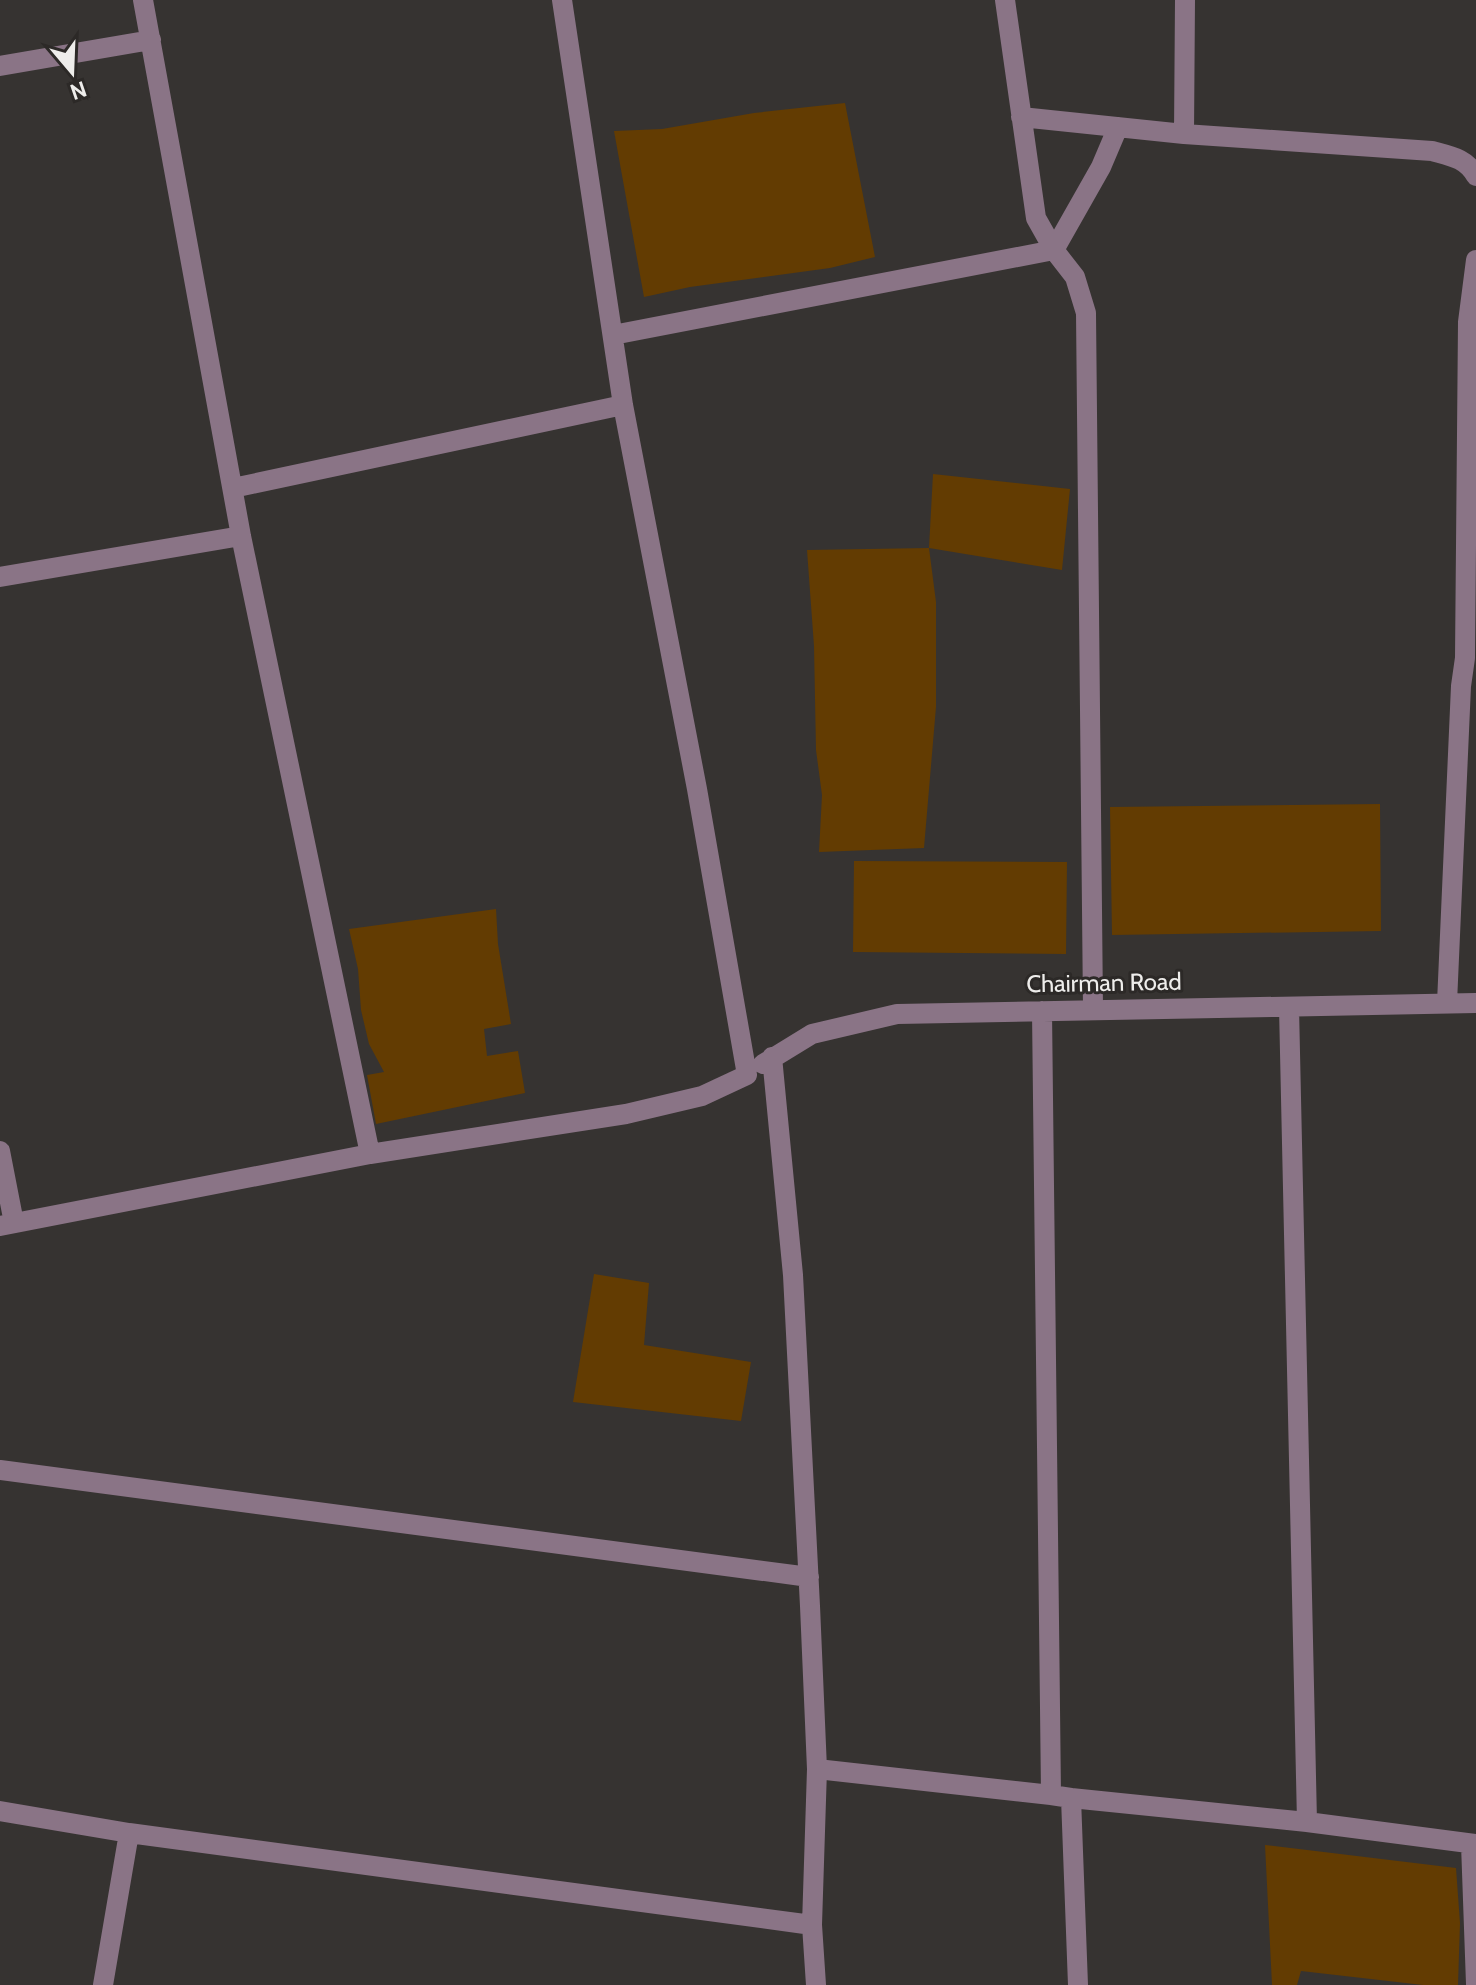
<svg xmlns="http://www.w3.org/2000/svg" width="1476" height="1985" font-family="Cabin,sans-serif">
	<style>
		.building { fill: #633c02 }
		.lines { fill: none; stroke-linecap: round; stroke-linejoin: round }
		.minor { stroke: #8a7486; stroke-width: 20 }
		.labels { text-anchor: middle; stroke-width: 6; stroke-linejoin: round; paint-order: stroke }
		.street-label { font-size: 24px; fill: #eeedeb; stroke: #2c2927 }
	</style>
	<rect width="100%" height="100%" fill="#363331"/>
	<path class="building" d="M845 103 875 257 830 268 690 287 644 297 614 131 662 129 754 113Z
		M933 474 1070 489 1062 570 929 548Z
		M929 548 936 602V707L924 848 819 852 822 795 816 750 814 646 807 550Z
		M1380 804 1381 931 1112 935 1110 807Z
		M854 861 1067 862 1066 954 853 952Z
		M496 909 498 944 511 1024 484 1029 487 1056 518 1051 525 1093 376 1124 367 1075 384 1072 369 1044 361 1010 358 969 349 929Z
		M594 1274 649 1283 644 1345 751 1362 741 1421 573 1402Z
		M1265 1845 1456 1868 1460 1923 1458 1985H1423L1301 1971 1297 1985H1272Z"/>
	<g class="lines">
		<path class="minor" d="M143 0 241 536 370 1154
			M1005 0 1036 218 1054 250 1075 277 1086 313 1093 1008
			M0 66 151 40
			M1021 117 1184 134 1432 151C1450 156 1466 158 1476 176
			M1184 134 1185 0
			M613 335 1054 250 1101 167 1118 127
			M233 488 623 405
			M0 577 241 536
			M1447 1003 1461 686 1465 658 1468 322 1476 260
			M1289 1007 1307 1822
			M1042 1011 1051 1795 1071 1798
			M772 1057 793 1275 810 1606 817 1769 812 1925 816 1985
			M763 1064 812 1034 897 1014 1476 1003
			M0 1151 14 1223
			M0 1226 370 1154 626 1114 702 1096 747 1075 697 789 623 405 562 0
			M0 1470 809 1577
			M817 1769 1051 1795
			M0 1811 129 1833 812 1925
			M1471 1844 1476 1984
			M103 1985 129 1833
			M1078 1985 1071 1798 1307 1822 1476 1844"/>
	</g>
	<g class="labels">
		<g class="street-label">
			<text transform="translate(1104 983) rotate(-1)" y="8">Chairman Road</text>
		</g>
	</g>
	<g transform="translate(72 72) rotate(161)" stroke="#2c2927" stroke-width="6" paint-order="stroke">
	<path d="M0-6L14 30L0 20L-14 30Z" fill="#eeedeb"/>
	<text y="-12" font-size="22" font-weight="bold" text-anchor="middle" fill="#eeedeb">N</text>
	</g>
</svg>
